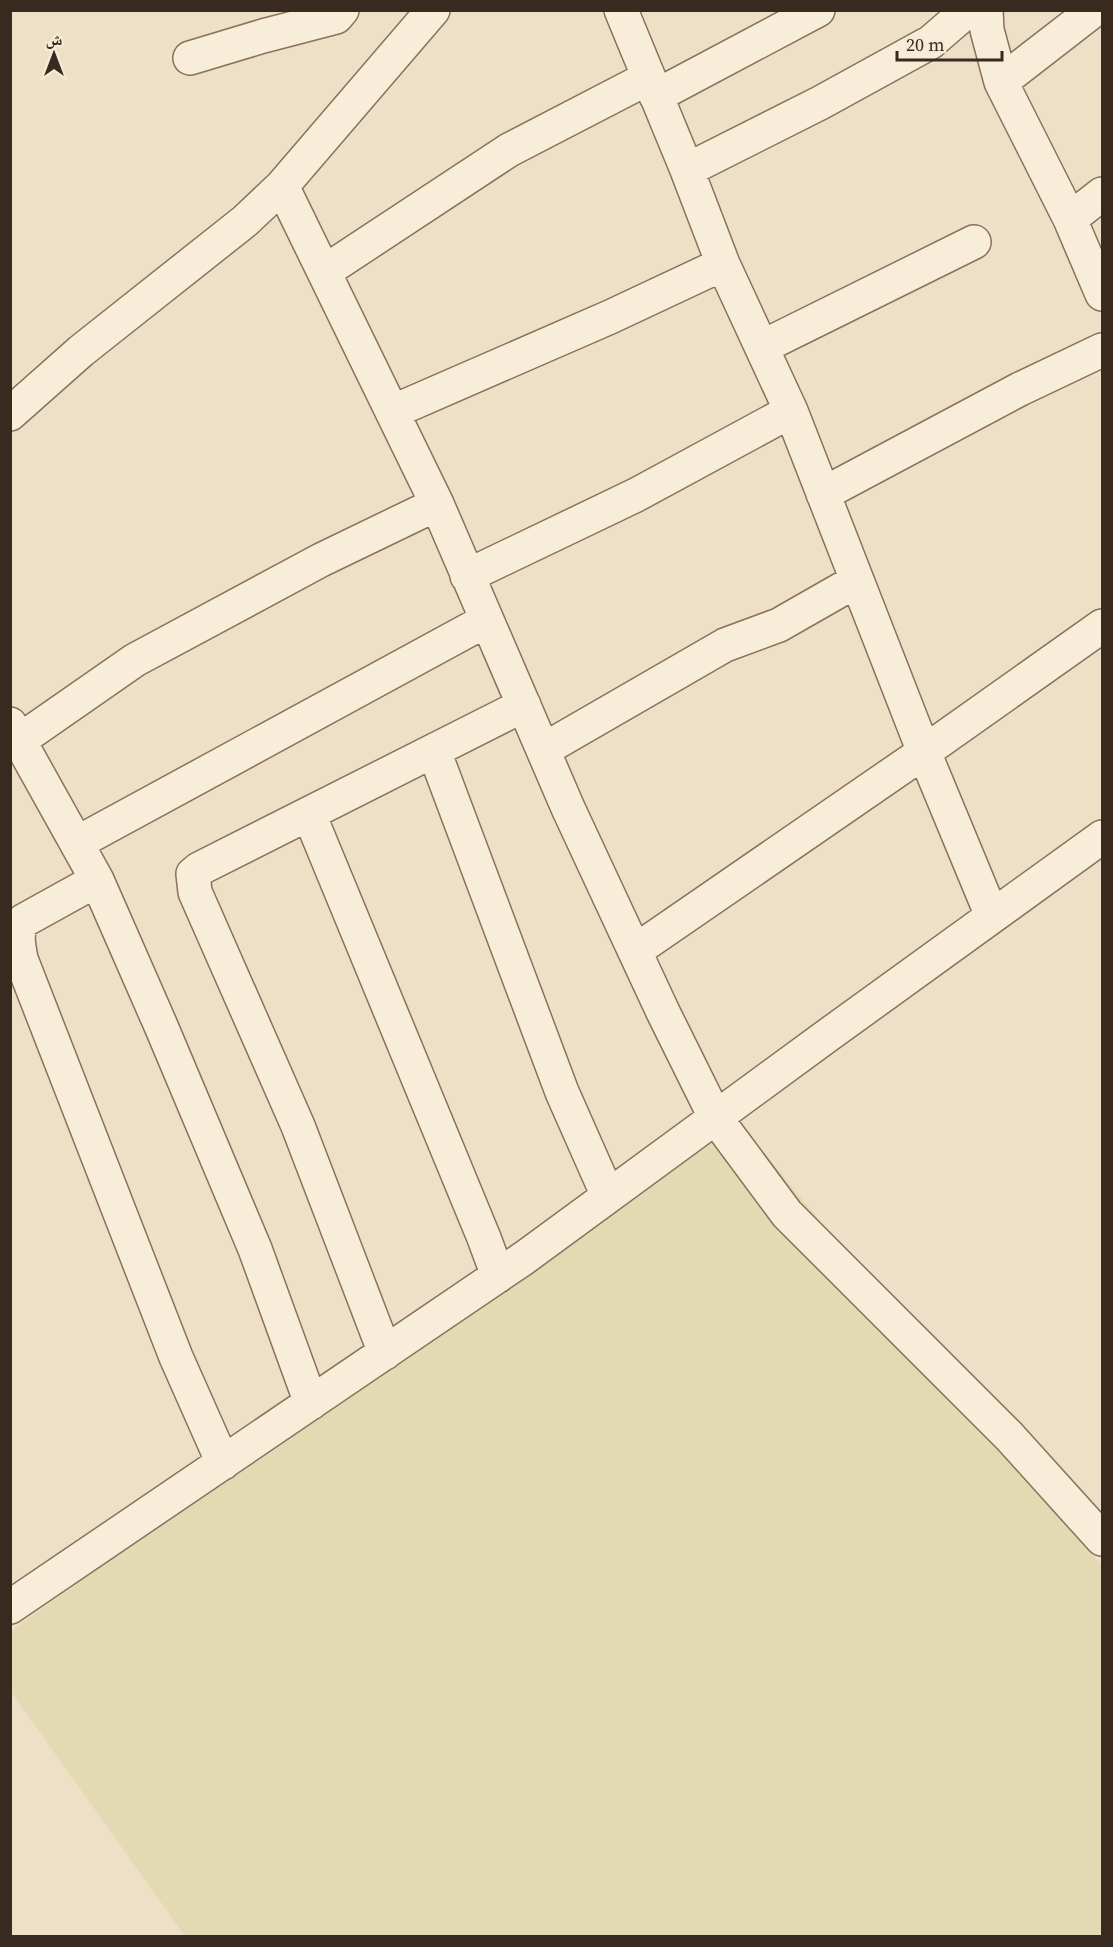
<svg xmlns="http://www.w3.org/2000/svg" width="1113" height="1947" font-family="'Source Serif 4','Noto Naskh Arabic',serif">
	<style>
		.farmland { fill: #e3d9b3 }
		.lines { fill: none; stroke-linecap: round; stroke-linejoin: round }
		.minor-casing { stroke: #89715c; stroke-width: 36 }
		.minor { stroke: #f8edd9; stroke-width: 33 }
	</style>
	<rect width="100%" height="100%" fill="#eee0c6"/>
	<path class="farmland" d="M738 1121 1102 1566V1936H185L11 1692 10 1632 242 1465Z"/>
	<g class="lines">
		<defs>
			<path id="minor" d="M621 10 687 170 723 264 791 411 924 752 992 916
				M986 10 987 30 1001 82 1070 219 1102 294
				M190 58 263 36 336 17 342 10
				M1001 82 1094 10
				M656 96 818 10
				M687 170 820 103 931 42 968 10
				M282 186 437 504 568 808 663 1012 715 1117 787 1214 1009 1436 1102 1539
				M1070 219 1102 194
				M324 272 509 150 648 78
				M762 347 974 242
				M392 412 610 317 723 264
				M10 414 81 351 245 221 282 186 433 10
				M823 494 1020 389 1102 350
				M467 576 636 495 791 411
				M10 724 97 880 161 1026 255 1249 311 1403
				M20 740 135 660 321 560 437 504
				M543 750 725 645 779 625 856 581
				M434 751 562 1092 608 1196
				M309 814 484 1238 498 1276
				M77 843 487 620
				M97 880 23 921C15 933 19 946 21 959L176 1357 223 1463
				M635 951 924 752 1102 626
				M385 1353 298 1126 195 892 193 874 199 869 524 705
				M10 1607 524 1258 824 1038 1102 837"/>
		</defs>
		<use href="#minor" class="minor-casing"/>
		<use href="#minor" class="minor"/>
	</g>
	<rect width="1113" height="1947" fill="none" stroke="#392a1f" stroke-width="24"/>
	<g transform="translate(54 54)" stroke="#f5ead5" stroke-width="4.5" paint-order="stroke">
	<path d="M0-4.5L10 22L0 15L-10 22Z" fill="#392a1f"/>
	<text y="-9" font-size="16" font-weight="bold" text-anchor="middle" fill="#392a1f">ش</text>
	</g>
	<path d="M897 51v9h105v-9" fill="none" stroke="#392a1f" stroke-width="3"/>
	<text x="906" y="51" font-size="18" fill="#392a1f" stroke="#f5ead5" stroke-width="4.5" paint-order="stroke">20 m</text>
</svg>
